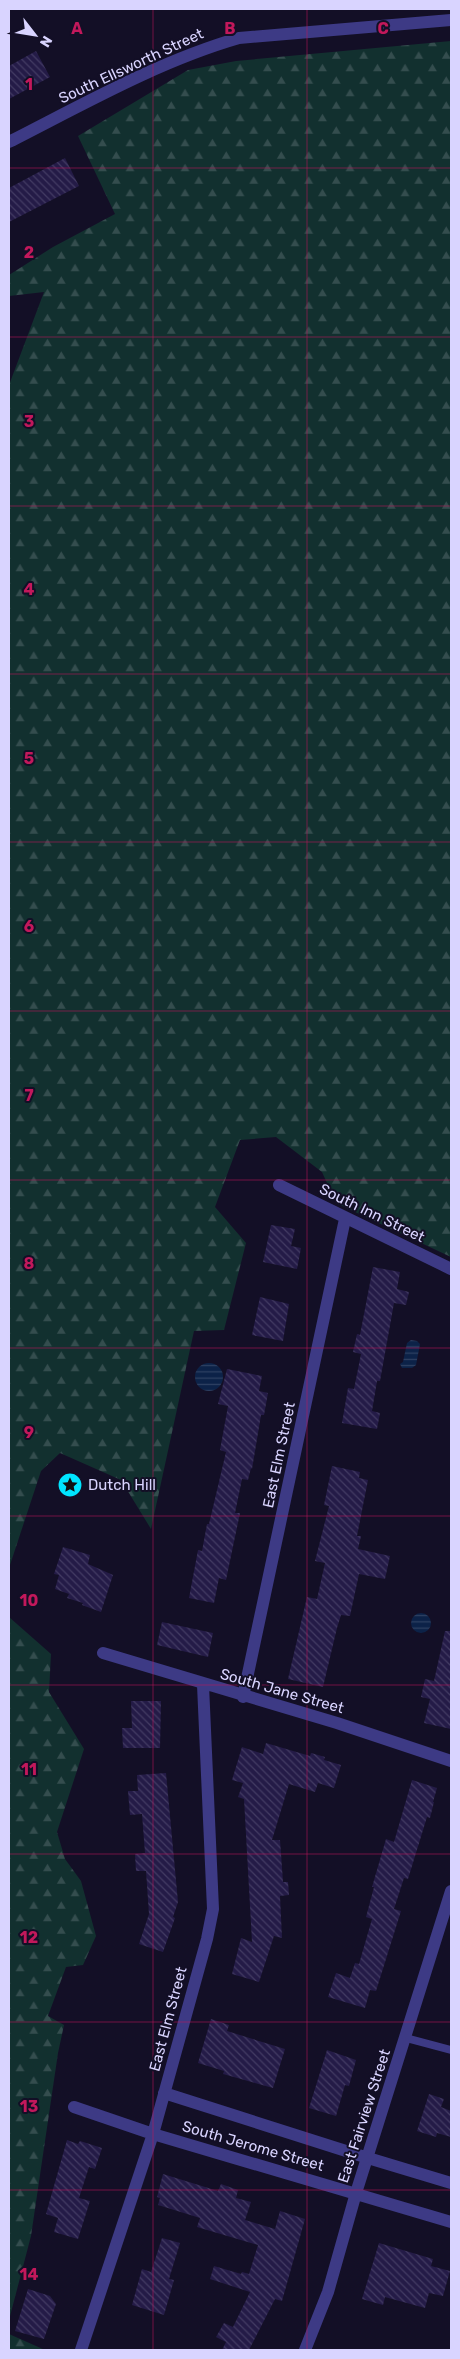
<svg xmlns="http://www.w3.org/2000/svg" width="460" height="2359" font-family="Rubik,sans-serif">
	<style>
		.forest { fill: url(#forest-firs) }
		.water { fill: url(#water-rules) }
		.building { fill: url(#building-back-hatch) }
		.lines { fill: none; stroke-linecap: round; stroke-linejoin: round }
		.service { stroke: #3d3a85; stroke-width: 8 }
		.minor { stroke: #3d3a85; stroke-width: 12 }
		.grid { fill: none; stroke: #c2185b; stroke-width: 1; stroke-opacity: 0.55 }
		.labels { text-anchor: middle; stroke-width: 4; stroke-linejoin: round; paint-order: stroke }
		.street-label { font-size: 15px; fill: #d9d4ff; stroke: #130f26 }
		.poi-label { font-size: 15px; fill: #d9d4ff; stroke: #130f26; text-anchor: start }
		.grid-label { font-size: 16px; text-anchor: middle; font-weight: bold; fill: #c2185b; stroke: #130f26; stroke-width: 4; stroke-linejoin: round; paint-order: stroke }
	</style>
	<defs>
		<pattern id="forest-firs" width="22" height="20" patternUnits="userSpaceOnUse" patternTransform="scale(1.25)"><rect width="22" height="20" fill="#12302f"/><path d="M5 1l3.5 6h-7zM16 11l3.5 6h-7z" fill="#344d4e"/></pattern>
		<pattern id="water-rules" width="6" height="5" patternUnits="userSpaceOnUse" patternTransform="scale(1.25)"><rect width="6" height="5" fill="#0c2248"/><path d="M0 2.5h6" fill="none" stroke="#2f4163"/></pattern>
		<pattern id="building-back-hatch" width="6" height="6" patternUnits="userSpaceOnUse" patternTransform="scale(1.25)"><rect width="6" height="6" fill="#241b47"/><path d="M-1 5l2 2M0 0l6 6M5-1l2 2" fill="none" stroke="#433b63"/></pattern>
	</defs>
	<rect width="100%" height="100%" fill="#130f26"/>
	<path class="forest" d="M451 41V1257L336 1203 322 1172 276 1137 240 1140 215 1207 246 1243 224 1330 194 1331 151 1529 121 1480 60 1453 41 1471 9 1568V385L44 292 9 296V275L53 247 115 214 78 136 188 70 236 61Z
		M9 1617 51 1654 49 1692 84 1749 57 1832 65 1859 81 1881 96 1936 83 1965 66 1967 48 2016 64 2025 58 2053 31 2236 9 2320Z
		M9 2334 45 2350H9Z"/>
	<path class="water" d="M411 1340 417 1341 420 1344 416 1365 412 1368H402L400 1364 403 1362 407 1343Z
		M195 1377a14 14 0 1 1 28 0a14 14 0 1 1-28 0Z
		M411 1623a10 10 0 1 1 20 0a10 10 0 1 1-20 0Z"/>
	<path class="building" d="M36 51 50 77 9 99V66Z
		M65 158 79 186 9 222V188Z
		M271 1225 295 1229 291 1246 301 1248 297 1269 263 1262Z
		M373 1267 400 1272 397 1289 409 1292 406 1305 394 1303 380 1381H377L372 1411 380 1413 377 1429 342 1423 348 1388 354 1389 361 1354 353 1352 357 1334 360 1335Z
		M260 1297 289 1304 283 1341 252 1335Z
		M227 1369 262 1376 259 1391 268 1393 264 1415H261L252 1469 251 1468 248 1480 242 1479 235 1513H240L226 1580 219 1578 214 1603 189 1598 198 1550 202 1551 207 1524H209L226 1452 220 1450 228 1406 218 1404Z
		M332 1466 360 1472 359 1478 368 1480 357 1536H361L358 1549 390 1556 385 1579 359 1574 350 1616 341 1615 337 1628 323 1687 288 1679 307 1597 317 1599 325 1563 315 1561 329 1506 324 1505Z
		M63 1547 90 1555 88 1564 113 1575 101 1612 82 1605 83 1603 67 1598 69 1594 55 1589 59 1575 54 1574Z
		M162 1622 213 1633 208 1657 157 1645Z
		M445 1631H451V1729L424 1723 430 1699 421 1697 425 1679 434 1681Z
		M131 1701H161L160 1748H123L122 1728H132Z
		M266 1743 310 1756 311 1753 325 1757 324 1760 341 1765 334 1788 318 1783 315 1792 289 1784 272 1840H280L283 1882H288L289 1895 280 1896 282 1938 274 1936 259 1982 232 1974 241 1938 252 1942 244 1799 238 1797 243 1783 232 1780 242 1747 263 1754Z
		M166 1773 178 1902 173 1917 175 1918 163 1952 139 1944 149 1914 146 1871H136L135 1854 145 1853 142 1814 130 1815 128 1791H138L137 1775Z
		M412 1780 437 1788 433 1802H434L430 1818 427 1817 408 1879 404 1878 394 1909 401 1911 376 1991 370 1990 365 2008 328 1997 336 1973 350 1978 355 1963 359 1964 372 1919 366 1917 374 1887H372L386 1839 394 1842Z
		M211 2019 229 2025 227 2031 285 2049 273 2088 223 2074 224 2071 198 2063Z
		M327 2050 356 2060 349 2086 345 2085 336 2116 309 2108Z
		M429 2094 444 2099 441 2107 451 2111V2137L437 2133 436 2137 417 2131Z
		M67 2140 78 2144 80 2141 102 2148 95 2169 89 2167 79 2198 90 2201 78 2239 54 2232 58 2218 46 2214Z
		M163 2174 218 2191 221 2184 238 2190 236 2198 251 2202 245 2220 275 2229 280 2211 305 2219 282 2301 275 2299 249 2350H222L226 2342 216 2337 224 2323 233 2327 250 2292 210 2279 214 2266 241 2274 242 2272 249 2274 258 2245 197 2227 200 2218 158 2205 160 2198 157 2197Z
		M162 2238 180 2243 169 2279 174 2280 164 2315 132 2305 142 2269 151 2272Z
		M379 2243 433 2259 431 2266 450 2271 443 2296 429 2293 425 2308 385 2297 383 2305 362 2299Z
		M28 2289 50 2296 56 2304 44 2339 15 2331Z"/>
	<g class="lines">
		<path class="service" d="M406 2038 451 2050"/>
		<path class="minor" d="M9 142C82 105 159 61 239 38L451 20
			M279 1185 451 1269
			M103 1653 337 1723 451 1761
			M243 1697 345 1219
			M164 2093 368 2158 451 2183
			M74 2107 153 2134 451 2222
			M81 2350 153 2134 207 1939 213 1909 203 1685
			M305 2350 328 2292 356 2193 451 1891"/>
	</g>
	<path class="grid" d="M153 9V2350M307 9V2350M9 168H451M9 337H451M9 506H451M9 674H451M9 842H451M9 1011H451M9 1180H451M9 1348H451M9 1516H451M9 1685H451M9 1854H451M9 2022H451M9 2190H451"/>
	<defs>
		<symbol id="sight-disc" viewBox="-11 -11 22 22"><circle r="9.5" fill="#00e5ff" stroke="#130f26"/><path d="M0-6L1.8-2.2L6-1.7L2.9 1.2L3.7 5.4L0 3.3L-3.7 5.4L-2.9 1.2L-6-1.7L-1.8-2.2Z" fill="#111"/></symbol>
	</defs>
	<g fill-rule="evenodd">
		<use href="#sight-disc" x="56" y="1471" width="28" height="28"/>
	</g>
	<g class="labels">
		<g class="street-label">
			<text transform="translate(131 66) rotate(-25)" y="5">South Ellsworth Street</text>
			<text transform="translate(372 1213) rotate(26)" y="5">South Inn Street</text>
			<text transform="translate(279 1455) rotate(-78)" y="5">East Elm Street</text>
			<text transform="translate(282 1691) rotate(16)" y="5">South Jane Street</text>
			<text transform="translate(168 2019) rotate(-75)" y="5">East Elm Street</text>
			<text transform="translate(364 2116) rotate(-72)" y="5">East Fairview Street</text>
			<text transform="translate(253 2146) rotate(16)" y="5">South Jerome Street</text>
		</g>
		<g class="poi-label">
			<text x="88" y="1490">Dutch Hill</text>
		</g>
	</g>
	<g class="grid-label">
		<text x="77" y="34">A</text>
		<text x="230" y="34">B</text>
		<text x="383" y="34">C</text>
		<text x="29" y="90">1</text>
		<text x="29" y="258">2</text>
		<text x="29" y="427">3</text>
		<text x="29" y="595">4</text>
		<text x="29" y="764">5</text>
		<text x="29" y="932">6</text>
		<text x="29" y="1101">7</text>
		<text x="29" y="1269">8</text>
		<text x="29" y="1438">9</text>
		<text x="29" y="1606">10</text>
		<text x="29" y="1775">11</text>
		<text x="29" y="1943">12</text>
		<text x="29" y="2112">13</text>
		<text x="29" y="2280">14</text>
	</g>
	<rect width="460" height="2359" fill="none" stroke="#d9d4ff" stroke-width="20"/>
	<g transform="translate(35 35) rotate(121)" stroke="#130f26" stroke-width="4" paint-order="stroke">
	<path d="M0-4L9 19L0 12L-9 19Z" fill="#d9d4ff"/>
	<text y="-8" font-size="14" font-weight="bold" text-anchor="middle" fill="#d9d4ff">N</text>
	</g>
</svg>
